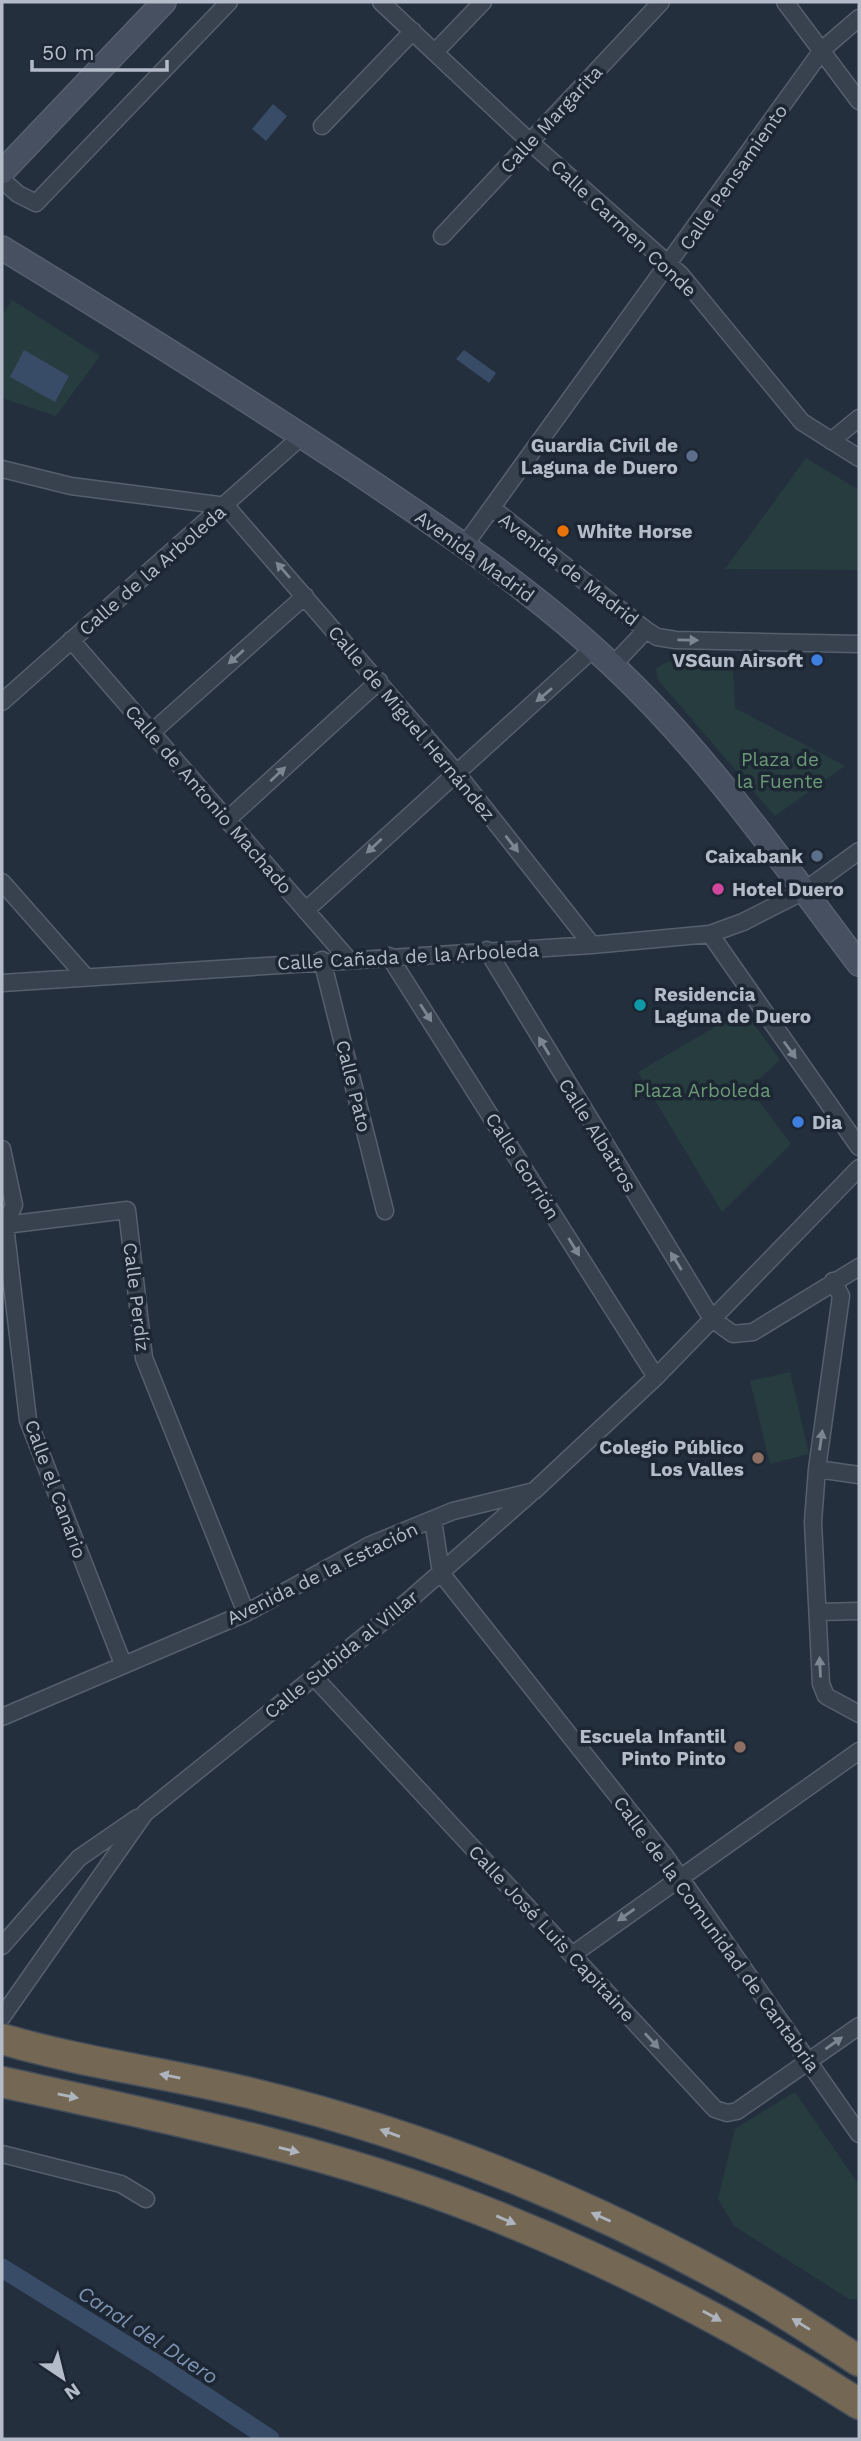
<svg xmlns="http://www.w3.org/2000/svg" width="861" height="2441" font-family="'Work Sans',sans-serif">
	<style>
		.green { fill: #263c3f }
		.water { fill: #394c67 }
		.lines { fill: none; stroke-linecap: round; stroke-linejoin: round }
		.canal { stroke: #394c67; stroke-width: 19 }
		.street-casing { stroke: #565f6c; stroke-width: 19 }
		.secondary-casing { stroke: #565f6c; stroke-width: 26 }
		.highway-casing { stroke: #434c59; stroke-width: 33 }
		.street { stroke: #38414e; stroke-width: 16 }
		.secondary { stroke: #465061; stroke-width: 23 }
		.highway { stroke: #746855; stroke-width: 30 }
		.oneway { fill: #7c8592 }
		.oneway2 { fill: #aeb4bd }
		.service-dot { fill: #5c6f8a; stroke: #1d2633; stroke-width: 2.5 }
		.food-dot { fill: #e8710a; stroke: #1d2633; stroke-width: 2.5 }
		.shop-dot { fill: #3f7fe0; stroke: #1d2633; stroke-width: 2.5 }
		.hotel-dot { fill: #d1479c; stroke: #1d2633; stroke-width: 2.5 }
		.culture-dot { fill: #0f9aa8; stroke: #1d2633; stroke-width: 2.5 }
		.education-dot { fill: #8d6e63; stroke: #1d2633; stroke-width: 2.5 }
		.labels { text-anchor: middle; stroke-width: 7; stroke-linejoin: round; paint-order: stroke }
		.street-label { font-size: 19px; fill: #b4bcc9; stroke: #1d2633 }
		.poi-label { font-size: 19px; font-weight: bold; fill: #b4bcc9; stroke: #1d2633; text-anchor: end }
		.park-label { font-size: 19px; fill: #6b9a76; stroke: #1d2633 }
		.water-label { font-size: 21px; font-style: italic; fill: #7c92b1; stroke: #1d2633 }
	</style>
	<rect width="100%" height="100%" fill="#242f3e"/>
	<path class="green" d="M12 300 100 356 56 416 2 398V316Z
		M806 458 859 490V570L725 569Z
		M671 660 724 663 733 667 735 708 845 766 775 816 658 680 656 668Z
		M744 1010 780 1060 749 1088 791 1144 722 1212 638 1072Z
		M790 1372 809 1454 770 1464 750 1381Z
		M795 2092 859 2185V2299H849L734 2226 718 2199 735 2129Z"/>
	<path class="water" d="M273 104 287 116 266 141 252 129Z
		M24 350 69 376 55 402 10 377Z
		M464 350 496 373 489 383 456 359Z"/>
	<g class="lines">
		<path class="canal" d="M2 2268 155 2363 270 2439"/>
		<defs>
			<path id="street" d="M381 2 530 142 681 275 802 422 859 458
				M785 2 859 101
				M435 52 483 2
				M322 126 413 31
				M2 180 18 194 36 203 229 2
				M442 236 661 2
				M831 441 859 418
				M2 469 71 486 226 506
				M226 506 455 771 592 945
				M492 508 646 630
				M464 546 823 49 859 18
				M71 640 348 959
				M613 665 646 630 657 637 676 640 859 644
				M2 702 302 436
				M151 733 305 596
				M227 820 379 681
				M2 882 85 976
				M306 910 594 648
				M710 934 859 1147
				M487 950 712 1319 733 1334 753 1332 859 1267
				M389 956 656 1377
				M322 960 385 1211
				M2 983 592 945 710 934 743 922 804 891 859 851
				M2 1149 14 1205 5 1225
				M5 1225 127 1210 144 1358 246 1613
				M5 1225 28 1420 123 1664
				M833 1281 841 1296 817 1469 813 1522 821 1684 826 1696 859 1714
				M817 1469 859 1475
				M433 1520 441 1573 665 1856 859 2134
				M818 1612 859 1611
				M314 1677 715 2109 727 2113 737 2111 859 2026
				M2 1717 246 1613 370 1545 453 1511 534 1491 656 1377 859 1168
				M2 1946 79 1858 137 1818
				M572 1955 859 1751
				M2 2017 145 1813 407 1602 530 1494
				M2 2154 121 2184 146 2199"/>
			<path id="secondary" d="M2 172 164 2
				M2 248C120 320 237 393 352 469 441 529 532 589 610 663 706 752 781 861 859 964"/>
			<path id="highway" d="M2 2039C83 2063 168 2073 250 2093 427 2136 599 2206 756 2296 791 2316 825 2339 859 2361
				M2 2082C159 2116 327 2150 478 2209 611 2261 738 2326 859 2404"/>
		</defs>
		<use href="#street" class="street-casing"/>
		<use href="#secondary" class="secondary-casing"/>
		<use href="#highway" class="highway-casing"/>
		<use href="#street" class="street"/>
		<use href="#secondary" class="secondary"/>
		<use href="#highway" class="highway"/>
	</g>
	<defs><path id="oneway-solid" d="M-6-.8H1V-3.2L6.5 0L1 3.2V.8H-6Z" transform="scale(1.75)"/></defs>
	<g class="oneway">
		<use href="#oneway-solid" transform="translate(283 570) rotate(-131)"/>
		<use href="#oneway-solid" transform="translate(688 640) rotate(1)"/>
		<use href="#oneway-solid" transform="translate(236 657) rotate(138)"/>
		<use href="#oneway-solid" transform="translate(544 695) rotate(140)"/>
		<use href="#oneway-solid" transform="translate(278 774) rotate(-43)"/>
		<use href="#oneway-solid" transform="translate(512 844) rotate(52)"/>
		<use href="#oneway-solid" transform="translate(374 846) rotate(137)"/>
		<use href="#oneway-solid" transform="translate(426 1013) rotate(57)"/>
		<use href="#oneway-solid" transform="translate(544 1046) rotate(-121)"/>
		<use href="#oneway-solid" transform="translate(790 1050) rotate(54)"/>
		<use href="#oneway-solid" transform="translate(574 1247) rotate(58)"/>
		<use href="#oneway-solid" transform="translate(676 1261) rotate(-122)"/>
		<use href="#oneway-solid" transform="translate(821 1440) rotate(-82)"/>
		<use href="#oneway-solid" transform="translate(820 1667) rotate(-93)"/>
		<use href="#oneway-solid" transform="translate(626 1915) rotate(145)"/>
		<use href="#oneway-solid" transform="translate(652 2041) rotate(47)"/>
		<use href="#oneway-solid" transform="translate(834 2043) rotate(-35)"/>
	</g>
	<g class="oneway2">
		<use href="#oneway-solid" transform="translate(170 2076) rotate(-168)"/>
		<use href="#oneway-solid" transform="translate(68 2096) rotate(12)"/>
		<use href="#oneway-solid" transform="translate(390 2133) rotate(-160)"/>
		<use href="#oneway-solid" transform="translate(289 2150) rotate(14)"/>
		<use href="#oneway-solid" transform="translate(601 2217) rotate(-156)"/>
		<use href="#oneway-solid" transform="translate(506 2220) rotate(23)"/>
		<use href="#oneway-solid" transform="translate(712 2316) rotate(29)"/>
		<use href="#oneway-solid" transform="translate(801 2324) rotate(-148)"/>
	</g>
	<g class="service-dot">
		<circle cx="692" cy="456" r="7"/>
		<circle cx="817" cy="856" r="7"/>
	</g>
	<circle class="food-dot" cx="563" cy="531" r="7"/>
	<g class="shop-dot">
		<circle cx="817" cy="660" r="7"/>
		<circle cx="798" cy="1122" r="7"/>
	</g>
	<circle class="hotel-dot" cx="718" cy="889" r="7"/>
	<circle class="culture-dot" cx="640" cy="1005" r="7"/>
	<g class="education-dot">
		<circle cx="758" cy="1458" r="7"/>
		<circle cx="740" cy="1747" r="7"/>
	</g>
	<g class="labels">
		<g class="street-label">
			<text transform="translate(551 119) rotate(-47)" y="7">Calle Margarita</text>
			<text transform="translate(733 177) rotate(-55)" y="7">Calle Pensamiento</text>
			<text transform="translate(624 228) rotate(43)" y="7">Calle Carmen Conde</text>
			<text transform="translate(475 556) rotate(36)" y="7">Avenida Madrid</text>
			<text transform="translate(569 569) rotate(38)" y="7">Avenida de Madrid</text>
			<text transform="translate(152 570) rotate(-41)" y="7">Calle de la Arboleda</text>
			<text transform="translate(412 723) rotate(50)" y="7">Calle de Miguel Hernández</text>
			<text transform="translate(209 799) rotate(49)" y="7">Calle de Antonio Machado</text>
			<text transform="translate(408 956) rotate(-3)" y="7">Calle Cañada de la Arboleda</text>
			<text transform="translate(354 1086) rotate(76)" y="7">Calle Pato</text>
			<text transform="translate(598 1135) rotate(58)" y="7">Calle Albatros</text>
			<text transform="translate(523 1166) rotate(58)" y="7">Calle Gorrión</text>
			<text transform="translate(137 1297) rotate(83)" y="7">Calle Perdíz</text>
			<text transform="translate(56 1489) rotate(70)" y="7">Calle el Canario</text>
			<text transform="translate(322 1573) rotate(-26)" y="7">Avenida de la Estación</text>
			<text transform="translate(341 1654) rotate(-39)" y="7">Calle Subida al Villar</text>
			<text transform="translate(552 1933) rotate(47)" y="7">Calle José Luis Capitaine</text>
			<text transform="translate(717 1934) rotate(54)" y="7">Calle de la Comunidad de Cantabria</text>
		</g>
		<g class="poi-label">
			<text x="678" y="452">Guardia Civil de<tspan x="678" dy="22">Laguna de Duero</tspan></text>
			<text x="577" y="538" text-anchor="start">White Horse</text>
			<text x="803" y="667">VSGun Airsoft</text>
			<text x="803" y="863">Caixabank</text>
			<text x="732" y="896" text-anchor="start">Hotel Duero</text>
			<text x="654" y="1001" text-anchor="start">Residencia<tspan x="654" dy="22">Laguna de Duero</tspan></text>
			<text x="812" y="1129" text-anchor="start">Dia</text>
			<text x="744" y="1454">Colegio Público<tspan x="744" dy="22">Los Valles</tspan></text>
			<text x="726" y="1743">Escuela Infantil<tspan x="726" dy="22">Pinto Pinto</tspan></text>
		</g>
		<g class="park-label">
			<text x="780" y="766">Plaza de<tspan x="780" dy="22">la Fuente</tspan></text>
			<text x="702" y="1097">Plaza Arboleda</text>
		</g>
		<g class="water-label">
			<text transform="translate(148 2335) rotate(33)" y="7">Canal del Duero</text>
		</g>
	</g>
	<rect width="861" height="2441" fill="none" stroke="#b4bcc9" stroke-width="7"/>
	<g transform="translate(63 2378) rotate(145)" stroke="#1d2633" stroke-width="5" paint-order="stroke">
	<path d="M0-5L12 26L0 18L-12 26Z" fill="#b4bcc9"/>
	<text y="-10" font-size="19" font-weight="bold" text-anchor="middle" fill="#b4bcc9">N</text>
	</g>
	<path d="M32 60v10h135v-10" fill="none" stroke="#b4bcc9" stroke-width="3.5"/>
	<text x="42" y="60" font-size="21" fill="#b4bcc9" stroke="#1d2633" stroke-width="5" paint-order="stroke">50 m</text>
</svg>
